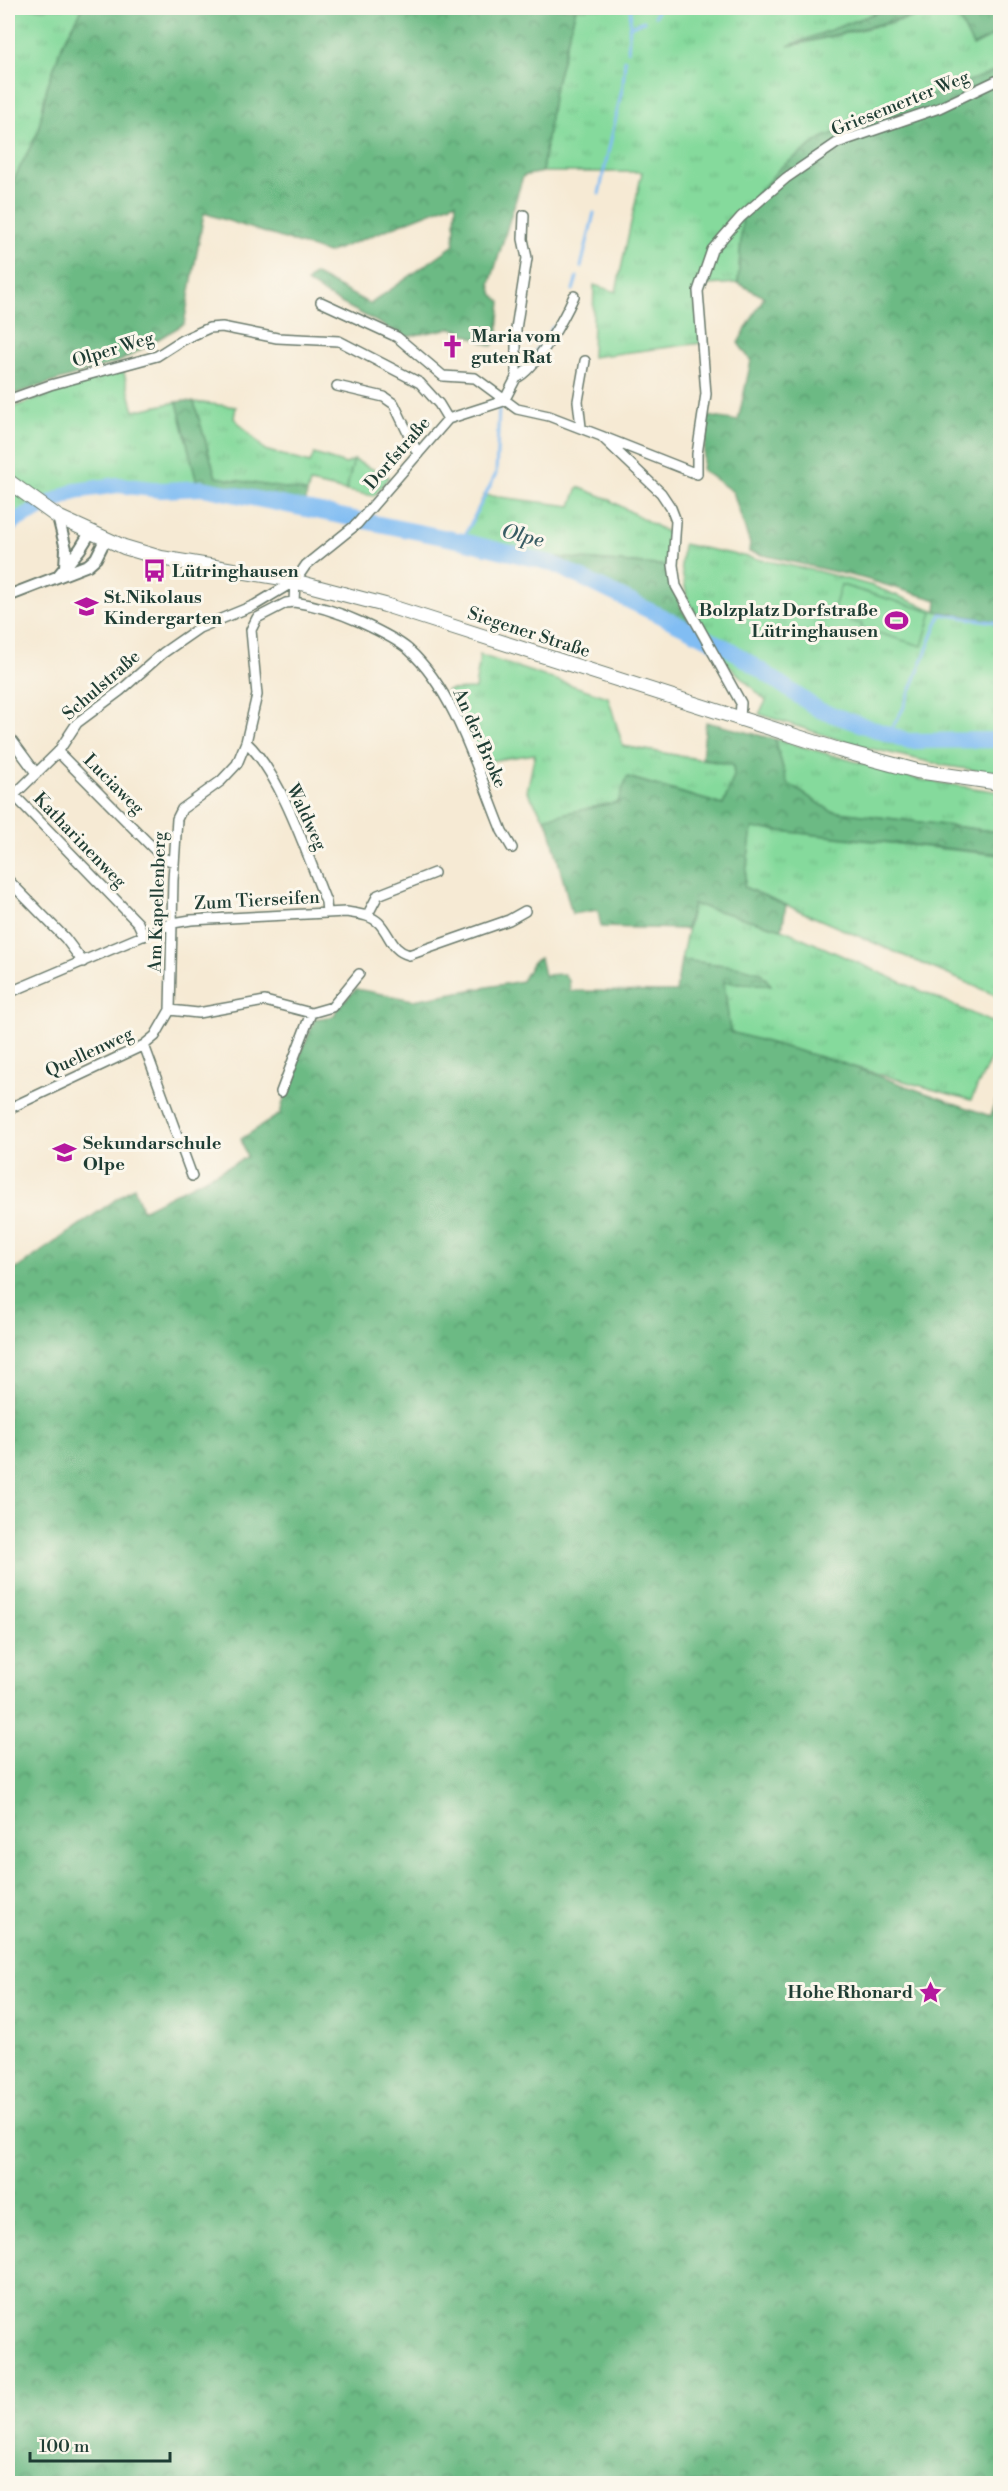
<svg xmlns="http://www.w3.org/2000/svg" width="1008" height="2491" font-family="'Libre Bodoni',serif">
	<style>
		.grass { fill: url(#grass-tufts); stroke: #528c68; stroke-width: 1.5; fill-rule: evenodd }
		.forest { fill: url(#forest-crowns); stroke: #467c5c; stroke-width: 1.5 }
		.park { fill: #85da9c; stroke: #528c68; stroke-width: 1.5 }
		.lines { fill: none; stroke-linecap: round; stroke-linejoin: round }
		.stream { stroke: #81bdf3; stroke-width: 3 }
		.river { stroke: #81bdf3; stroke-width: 16 }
		.minor-casing { stroke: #6a7a6c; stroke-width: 12 }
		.tertiary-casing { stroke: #6a7a6c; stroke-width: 14 }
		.primary-casing { stroke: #6a7a6c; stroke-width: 16 }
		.minor { stroke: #fff; stroke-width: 9 }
		.tertiary { stroke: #fff; stroke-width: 10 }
		.primary { stroke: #fff; stroke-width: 14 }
		.labels { text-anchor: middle; stroke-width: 6; stroke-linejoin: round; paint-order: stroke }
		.street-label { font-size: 18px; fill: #1f3d34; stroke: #fbf7ec }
		.poi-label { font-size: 18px; font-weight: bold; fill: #1f3d34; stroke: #fbf7ec; text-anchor: start }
		.water-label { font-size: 20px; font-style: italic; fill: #385d64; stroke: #fbf7ec }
	</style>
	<defs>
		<pattern id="grass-tufts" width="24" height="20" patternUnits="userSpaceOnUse" patternTransform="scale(1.5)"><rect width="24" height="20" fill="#85da9c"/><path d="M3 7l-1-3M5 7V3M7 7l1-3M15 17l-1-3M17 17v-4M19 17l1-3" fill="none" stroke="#72bc87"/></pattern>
		<pattern id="forest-crowns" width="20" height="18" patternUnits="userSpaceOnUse" patternTransform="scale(1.5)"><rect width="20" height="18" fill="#6cba84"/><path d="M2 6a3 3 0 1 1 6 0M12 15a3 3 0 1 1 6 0" fill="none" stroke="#58986d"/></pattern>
	</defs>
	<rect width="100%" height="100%" fill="#fbf7ec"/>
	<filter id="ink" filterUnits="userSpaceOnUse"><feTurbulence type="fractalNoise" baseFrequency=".0167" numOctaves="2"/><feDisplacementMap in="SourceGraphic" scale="12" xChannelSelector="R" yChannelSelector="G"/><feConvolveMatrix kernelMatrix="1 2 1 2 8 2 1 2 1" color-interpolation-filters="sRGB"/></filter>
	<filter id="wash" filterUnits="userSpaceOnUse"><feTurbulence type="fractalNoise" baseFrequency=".008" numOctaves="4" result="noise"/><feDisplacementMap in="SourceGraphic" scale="24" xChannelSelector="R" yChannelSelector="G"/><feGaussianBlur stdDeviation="1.35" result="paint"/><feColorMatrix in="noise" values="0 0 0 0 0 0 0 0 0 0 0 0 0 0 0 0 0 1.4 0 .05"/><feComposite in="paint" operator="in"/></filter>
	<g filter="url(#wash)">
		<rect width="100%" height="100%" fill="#f6ead4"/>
		<path class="grass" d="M8 8H83L63 43 47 87 38 132 8 191Z
			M576 8H889L795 45 954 8 973 46 1000 32V69L822 138 780 168 743 211 738 283 706 285 698 291 701 343 592 357 594 285 616 292 642 172H542L554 91Z
			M123 369 134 411 177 402 197 483 163 487 119 481 74 487 8 522V409Z
			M194 402 236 407 234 418 265 450 310 463 314 454 346 464 354 460 346 491 310 483 307 493 216 478Z
			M578 487 606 498 672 535 669 566 554 557 463 540 484 495 571 506Z
			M683 544 817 571 873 586 936 611 1000 622V774L947 766 855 745 759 714 766 701 721 658 688 602 681 566ZM841 585 931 612 861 628 862 624Z
			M480 655 608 697 623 746 733 765 734 776 723 805 628 777 618 802 544 818 527 791 535 754 477 763 447 690 475 689Z
			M775 739 921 780 1000 792V832L830 811 787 783Z
			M752 828 1000 855V997L744 887Z
			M693 904 782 929 1000 1026V1039L971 1100 730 1032 723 982 770 984 741 967 681 960Z"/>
		<path class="forest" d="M83 8H576L554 90 542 172 523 176 490 284 493 295 501 302 497 338 492 346 452 328 405 337 328 296 307 282 314 274 370 304 454 245 456 202 328 253 204 213 184 324 121 361 8 396V191L38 132 47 87 63 43Z
			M889 8H947L788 46Z
			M954 8H1000V32L973 46Z
			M1000 69V622L936 611 937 600 862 578 749 552 750 544 733 492 702 470 708 416 738 421 751 361 738 343 764 297 738 283 743 211 780 168 822 138Z
			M183 401 194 402 216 477 302 491 307 493 305 505 197 483 177 402Z
			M492 545 554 557 669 566 680 606 696 632 553 562Z
			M706 722 775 739 787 783 831 811 1000 832V854L752 828 744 887 786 905 782 929 693 904 686 929 601 927 598 910 572 914 549 826 544 818 618 802 627 777 723 805 734 776 733 765 702 758Z
			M540 958 544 975 564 974 569 981 570 991 676 992 681 960 741 967 760 972 771 985 724 982 730 1032 839 1062 990 1116 1000 1091V2483H8V1275L134 1187 142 1210 247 1157 241 1139 280 1114 287 1088 315 1019 334 1016 337 1009 356 989 413 1000 522 981 533 962Z"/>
		<path class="park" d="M354 460 389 477 374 496 346 491Z
			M841 585 932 612 922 646 861 628 862 624 832 615Z"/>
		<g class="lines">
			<path class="stream" d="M655 16 658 8
				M629 27 644 21
				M628 51 631 8
				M599 194 623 85 625 60
				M581 267 594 213
				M573 290 577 277
				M526 365 553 327
				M462 541 496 474 499 407
				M888 735 903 709 941 614 1000 623"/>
			<path class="river" d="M8 527 14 521 75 491 118 485 161 490 203 488 462 541 551 563 731 650 819 710 908 741 1000 740"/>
		</g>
	</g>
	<g filter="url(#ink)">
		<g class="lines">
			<defs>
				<path id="minor" d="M321 302 397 337 443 376 475 378 517 409 549 416 601 436 661 493 671 508 676 521 673 565 676 586 741 703 740 718
					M516 378C536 370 565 316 574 296
					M337 386 384 397 394 404 418 454
					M8 400 50 385 157 356 182 340 209 328 222 327 277 338 339 341 420 383 439 404 448 419
					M504 401 516 378V329L527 258 523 239 524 215
					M581 427 578 401 585 361
					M601 436 697 474V454L706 394 698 291 712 250 741 217 786 178 837 143 939 108 1000 79
					M295 581 294 602C316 605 340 613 360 622 375 629 395 638 408 649 456 692 478 773 502 831L512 848
					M8 735 36 773
					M246 742C281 774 308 857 326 902L327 912
					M58 752 163 858 174 862
					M14 795 138 923 144 936
					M8 801 58 752 77 723 120 691 163 653 199 628 255 605 295 581 306 565 357 524 448 419 504 401
					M8 880 65 938 83 962
					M367 916 378 895 434 873
					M8 993 173 923 191 920 346 912C358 914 371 915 379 923 391 936 391 950 409 955L509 920 525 911
					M170 1010 198 1013 265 1001 311 1013 332 1007 359 974
					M144 1045 192 1176
					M281 1092 311 1013
					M8 1109 144 1045 155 1036 170 1010 173 880 177 819 182 809 221 781 237 764 246 742 257 695 251 630 257 618 286 603 294 602"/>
				<path id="tertiary" d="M58 517 66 549 65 567
					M58 576 80 549 90 533
					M8 596 88 565 96 558 105 540"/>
				<path id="primary" d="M8 481 58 517 124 547 161 558 282 578 385 605 839 750 917 771 1000 783"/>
			</defs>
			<use href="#minor" class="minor-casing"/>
			<use href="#tertiary" class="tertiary-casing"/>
			<use href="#primary" class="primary-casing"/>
			<use href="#minor" class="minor"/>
			<use href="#tertiary" class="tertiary"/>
			<use href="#primary" class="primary"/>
		</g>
	</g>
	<defs>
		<symbol id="church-bare" viewBox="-9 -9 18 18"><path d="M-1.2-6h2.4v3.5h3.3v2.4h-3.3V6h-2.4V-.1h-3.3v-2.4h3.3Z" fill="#b5179e" stroke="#fbf7ec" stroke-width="2.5" paint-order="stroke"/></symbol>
		<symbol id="bus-bare" viewBox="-9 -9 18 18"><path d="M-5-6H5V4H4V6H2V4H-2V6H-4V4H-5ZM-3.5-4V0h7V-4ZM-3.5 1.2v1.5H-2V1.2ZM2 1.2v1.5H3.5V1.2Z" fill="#b5179e" stroke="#fbf7ec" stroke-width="2.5" paint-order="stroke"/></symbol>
		<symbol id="school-bare" viewBox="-9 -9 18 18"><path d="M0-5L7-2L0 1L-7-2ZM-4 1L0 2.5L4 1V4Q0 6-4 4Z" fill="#b5179e" stroke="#fbf7ec" stroke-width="2.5" paint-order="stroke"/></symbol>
		<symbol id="stadium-bare" viewBox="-9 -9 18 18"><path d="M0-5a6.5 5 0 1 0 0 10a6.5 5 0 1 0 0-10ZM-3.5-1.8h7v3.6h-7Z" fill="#b5179e" stroke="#fbf7ec" stroke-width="2.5" paint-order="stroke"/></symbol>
		<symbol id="sight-bare" viewBox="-9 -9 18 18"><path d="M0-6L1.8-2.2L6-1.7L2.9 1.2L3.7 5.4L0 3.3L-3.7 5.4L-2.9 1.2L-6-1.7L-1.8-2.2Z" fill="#b5179e" stroke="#fbf7ec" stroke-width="2.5" paint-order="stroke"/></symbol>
	</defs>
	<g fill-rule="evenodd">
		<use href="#church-bare" x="436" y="330" width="33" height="33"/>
		<use href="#bus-bare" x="138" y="554" width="33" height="33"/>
		<use href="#school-bare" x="70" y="590" width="33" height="33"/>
		<use href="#stadium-bare" x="880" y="604" width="33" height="33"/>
		<use href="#school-bare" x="48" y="1136" width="33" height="33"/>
		<use href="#sight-bare" x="914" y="1976" width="33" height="33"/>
	</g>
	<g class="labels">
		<g class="street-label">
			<text transform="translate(900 103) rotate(-22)" y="6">Griesemerter Weg</text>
			<text transform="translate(113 349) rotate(-17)" y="6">Olper Weg</text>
			<text transform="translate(397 453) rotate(-49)" y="6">Dorfstraße</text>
			<text transform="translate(529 632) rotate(18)" y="6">Siegener Straße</text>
			<text transform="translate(101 685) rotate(-41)" y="6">Schulstraße</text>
			<text transform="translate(480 738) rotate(66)" y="6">An der Broke</text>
			<text transform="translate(114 784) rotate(45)" y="6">Luciaweg</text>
			<text transform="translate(307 817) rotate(65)" y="6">Waldweg</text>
			<text transform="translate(80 840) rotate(46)" y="6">Katharinenweg</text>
			<text transform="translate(257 900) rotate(-3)" y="6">Zum Tierseifen</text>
			<text transform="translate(157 902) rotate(-88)" y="6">Am Kapellenberg</text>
			<text transform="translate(89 1052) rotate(-25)" y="6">Quellenweg</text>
		</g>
		<g class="poi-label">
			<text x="471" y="342">Maria vom<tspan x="471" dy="21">guten Rat</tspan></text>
			<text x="172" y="577">Lütringhausen</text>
			<text x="104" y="603">St.Nikolaus<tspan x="104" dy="21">Kindergarten</tspan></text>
			<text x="878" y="616" text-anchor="end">Bolzplatz Dorfstraße<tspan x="878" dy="21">Lütringhausen</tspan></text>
			<text x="83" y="1149">Sekundarschule<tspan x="83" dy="21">Olpe</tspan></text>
			<text x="913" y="1998" text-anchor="end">Hohe Rhonard</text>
		</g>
		<g class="water-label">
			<text transform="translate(523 535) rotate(14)" y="7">Olpe</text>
		</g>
	</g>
	<rect width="1008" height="2491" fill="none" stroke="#fbf7ec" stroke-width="30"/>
	<path d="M30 2452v9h140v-9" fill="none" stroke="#1f3d34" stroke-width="3"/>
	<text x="39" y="2452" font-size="18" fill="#1f3d34" stroke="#fbf7ec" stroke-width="4.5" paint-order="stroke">100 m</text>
</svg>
